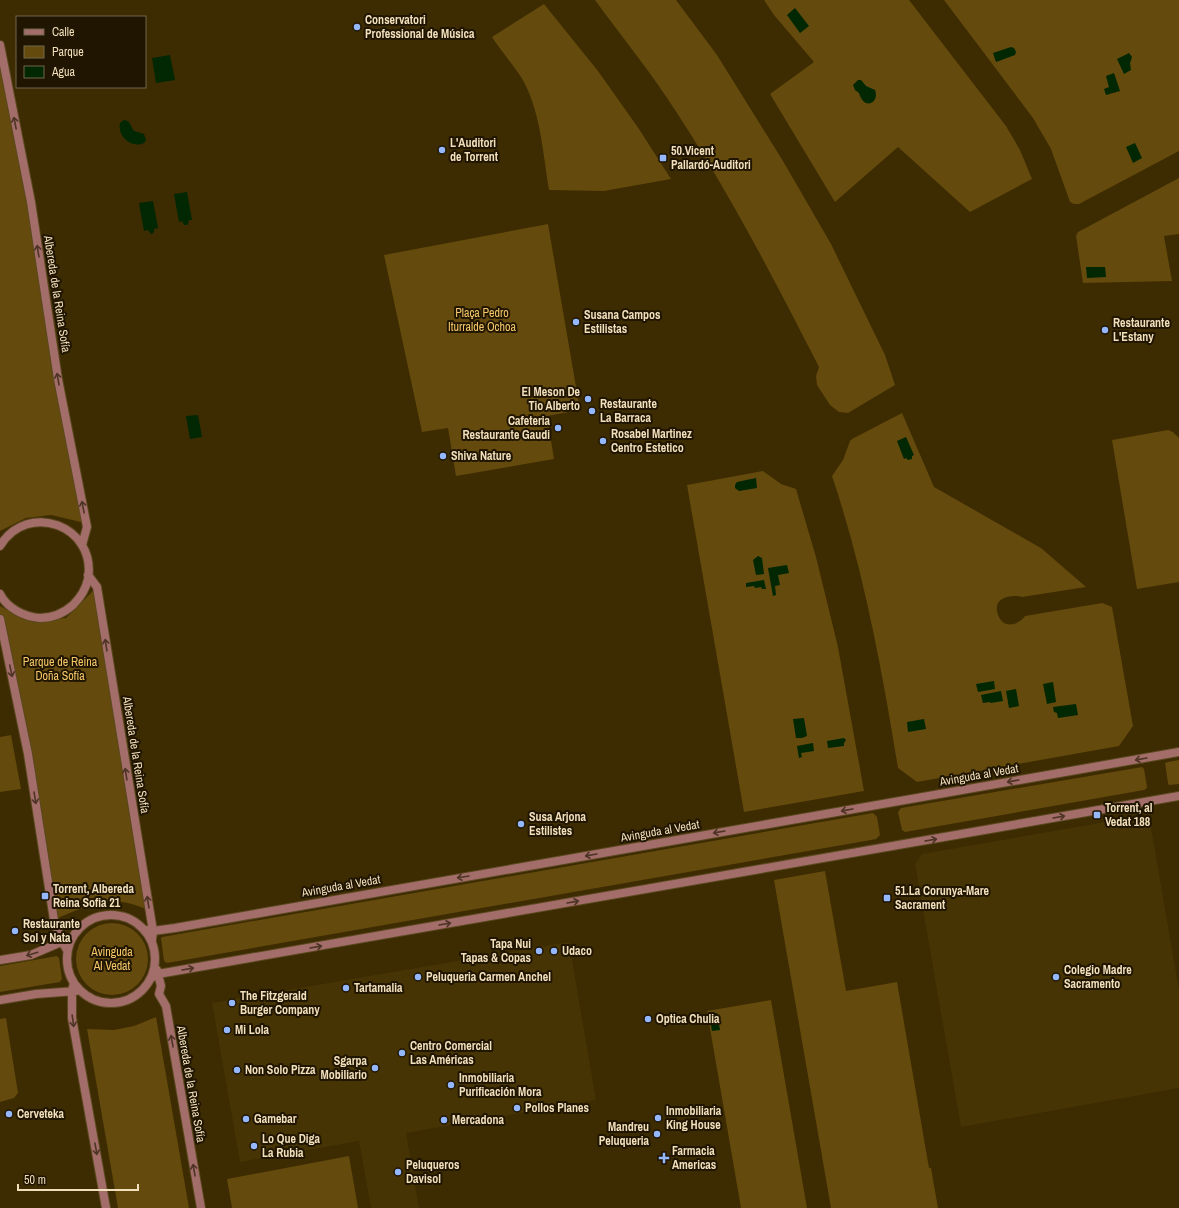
<svg xmlns="http://www.w3.org/2000/svg" width="1179" height="1208" font-family="'Archivo Narrow',sans-serif">
	<style>
		.built { fill: #473404 }
		.green { fill: #644a0c }
		.water { fill: #012703 }
		.lines { fill: none; stroke-linecap: round; stroke-linejoin: round }
		.tertiary-casing { stroke: #5a481f; stroke-width: 10 }
		.tertiary { stroke: #a36d6a; stroke-width: 8 }
		.oneway { stroke: #4d3425 }
		.poi-dot { fill: #94b7fd; stroke: #1f1500; stroke-width: 1.5 }
		.labels { text-anchor: middle; stroke-width: 4; stroke-linejoin: round; paint-order: stroke }
		.poi-label { font-size: 12px; font-weight: bold; fill: #f2dfbc; stroke: #1f1500; text-anchor: start }
		.street-label { font-size: 12px; fill: #f2dfbc; stroke: #1f1500 }
		.park-label { font-size: 12px; fill: #f6c869; stroke: #1f1500 }
	</style>
	<rect width="100%" height="100%" fill="#3d2b01"/>
	<path class="built" d="M1140 816 1150 822 1179 990V1088L961 1127 915 864 922 854Z
		M569 942 596 1100 406 1133 419 1208H371L359 1141 240 1162 212 1003Z"/>
	<path class="green" d="M595 0H676L717 55 783 161 831 244 885 355 895 385 848 413 839 412 830 405 817 385 816 376 819 367C775 281 730 194 677 113 652 74 622 37 595 0Z
		M764 0H909L1006 126 1020 150 1032 179 970 212 898 147 835 202 770 94 814 62 774 15Z
		M944 0H1179V151L1079 204H1074L1070 202 1051 149 1033 118Z
		M544 4 598 71 639 129 671 179 604 191 549 190C543 154 541 115 524 82 516 68 501 51 492 37Z
		M0 65 28 191 85 523 51 515 26 518 0 531Z
		M1179 178V234L1164 236 1172 281 1083 283 1076 236 1078 232Z
		M548 224 580 410 547 416 554 459 456 476 448 428 422 432 384 255Z
		M902 413 934 487 1041 548 1086 587 1022 597C1013 594 994 597 997 611 1000 628 1016 628 1025 616L1102 603 1112 607 1133 726 1119 746 917 782 898 768C882 670 864 571 832 476L843 460 850 441 852 439Z
		M1168 430 1173 432 1179 438V582L1137 589 1112 440Z
		M763 471 781 484 796 489 816 557 838 647 864 791 744 812 687 485Z
		M97 587 149 910C141 907 131 903 122 902 97 900 76 910 54 920L0 619V606L28 621 66 618Z
		M11 735 21 789 0 792V737Z
		M1179 760V784L1169 785 1168 783 1165 763 1168 762Z
		M1142 767 1144 769 1147 787 1146 789 1144 790 905 832 902 830 898 812 901 808Z
		M873 813 877 817 880 835 876 839 871 840 167 963 164 961 161 938 162 937Z
		M825 871 846 991 897 982 929 1168H931L938 1208H831L774 880Z
		M76 959a36 36 0 1 1 72 0a36 36 0 1 1-72 0Z
		M57 956 59 958 62 979 60 982 0 992V966Z
		M771 1000 807 1208H741L707 1011Z
		M156 1017 189 1208H118L87 1029 114 1030 134 1026Z
		M6 1018 18 1093 14 1098 0 1102V1019Z
		M349 1156 358 1208H232L227 1179Z"/>
	<path class="water" d="M795 8 809 26 800 33 787 15Z
		M1011 47 1014 48 1016 52 1015 55 996 62 993 53Z
		M1129 53 1132 57 1130 63 1131 70 1124 74 1117 59Z
		M170 55 175 80 156 83 152 58Z
		M1114 73 1120 91 1106 95 1104 89 1109 87 1106 76Z
		M858 80H861L866 86 875 90C880 103 864 111 859 93L855 90 853 85Z
		M124 120C131 121 130 126 134 131L144 134 146 140 144 143C131 149 117 136 120 123Z
		M1135 143 1142 158 1133 163 1126 147Z
		M187 192 192 220H189L188 224 187 225H184L182 221 179 222 174 194Z
		M153 201 158 228 154 229V232L152 234 150 233 148 230 144 231 139 203Z
		M1105 267 1106 277 1087 278 1086 267Z
		M198 415 202 437 190 439 186 416Z
		M906 437 914 455 912 456V459L908 460 906 458 904 459 897 441Z
		M756 478 757 488 739 491 735 488V485L737 482Z
		M758 556 762 558 764 574 756 575 753 560Z
		M787 565 789 573 778 575 780 585 775 586 776 595 773 596 768 568Z
		M764 580 766 589H762L761 587 755 588 754 586 746 587V583Z
		M994 681 995 689 978 692 976 684Z
		M1053 682 1056 702 1047 704 1043 684Z
		M1016 689 1019 706 1009 708 1006 691Z
		M1001 691 1003 701 991 703 989 702 983 703 981 695Z
		M1076 704 1078 715 1058 718 1057 713 1054 712 1053 707Z
		M804 718 807 736 802 738H796L793 719Z
		M924 719 926 729 908 732 907 722Z
		M844 738 846 740 844 743V746L828 748 827 741Z
		M813 743 814 751 801 753 802 757 799 758 797 746Z
		M717 1013 720 1030 712 1031 709 1014Z"/>
	<g class="lines">
		<defs>
			<path id="tertiary" d="M0 45 31 202 58 379 87 527 82 545
				M0 546C28 500 97 526 88 579 86 589 81 597 73 605 64 613 52 618 40 618 24 617 7 608 0 594
				M88 575 97 587 153 931 152 940
				M0 619 28 754 54 920 62 942 67 950
				M67 959a44 44 0 1 1 88 0a44 44 0 1 1-88 0Z
				M146 930 153 931 175 928C509 867 845 813 1179 752
				M0 960 31 955 66 940
				M157 970 161 986 159 994 166 1006 201 1208
				M151 978 158 974 1179 796
				M74 983 72 990V1018L106 1208
				M0 1000 36 994 76 991"/>
		</defs>
		<use href="#tertiary" class="tertiary-casing"/>
		<use href="#tertiary" class="tertiary"/>
	</g>
	<defs><path id="oneway-shaft" d="M-6 0H5M1.5-3L5.5 0L1.5 3" fill="none" stroke-width="1.6" stroke-linecap="round" stroke-linejoin="round"/></defs>
	<g class="oneway">
		<use href="#oneway-shaft" transform="translate(15 123) rotate(-101)"/>
		<use href="#oneway-shaft" transform="translate(38 251) rotate(-99)"/>
		<use href="#oneway-shaft" transform="translate(58 379) rotate(-100)"/>
		<use href="#oneway-shaft" transform="translate(83 507) rotate(-101)"/>
		<use href="#oneway-shaft" transform="translate(106 645) rotate(-99)"/>
		<use href="#oneway-shaft" transform="translate(11 671) rotate(78)"/>
		<use href="#oneway-shaft" transform="translate(1141 759) rotate(170)"/>
		<use href="#oneway-shaft" transform="translate(126 774) rotate(-99)"/>
		<use href="#oneway-shaft" transform="translate(1013 781) rotate(170)"/>
		<use href="#oneway-shaft" transform="translate(35 798) rotate(81)"/>
		<use href="#oneway-shaft" transform="translate(847 810) rotate(170)"/>
		<use href="#oneway-shaft" transform="translate(1059 817) rotate(-10)"/>
		<use href="#oneway-shaft" transform="translate(719 832) rotate(170)"/>
		<use href="#oneway-shaft" transform="translate(931 840) rotate(-10)"/>
		<use href="#oneway-shaft" transform="translate(591 855) rotate(170)"/>
		<use href="#oneway-shaft" transform="translate(463 877) rotate(171)"/>
		<use href="#oneway-shaft" transform="translate(148 902) rotate(-99)"/>
		<use href="#oneway-shaft" transform="translate(573 902) rotate(-10)"/>
		<use href="#oneway-shaft" transform="translate(445 924) rotate(-10)"/>
		<use href="#oneway-shaft" transform="translate(316 947) rotate(-10)"/>
		<use href="#oneway-shaft" transform="translate(32 954) rotate(163)"/>
		<use href="#oneway-shaft" transform="translate(188 969) rotate(-10)"/>
		<use href="#oneway-shaft" transform="translate(73 1021) rotate(82)"/>
		<use href="#oneway-shaft" transform="translate(172 1041) rotate(-100)"/>
		<use href="#oneway-shaft" transform="translate(96 1149) rotate(80)"/>
		<use href="#oneway-shaft" transform="translate(194 1170) rotate(-100)"/>
	</g>
	<g class="poi-dot">
		<circle cx="357" cy="27" r="4"/>
		<circle cx="442" cy="150" r="4"/>
		<rect x="659" y="154" width="8" height="8" rx="2"/>
		<circle cx="576" cy="322" r="4"/>
		<circle cx="1105" cy="330" r="4"/>
		<circle cx="588" cy="399" r="4"/>
		<circle cx="592" cy="411" r="4"/>
		<circle cx="558" cy="428" r="4"/>
		<circle cx="603" cy="441" r="4"/>
		<circle cx="443" cy="456" r="4"/>
		<rect x="1093" y="811" width="8" height="8" rx="2"/>
		<circle cx="521" cy="824" r="4"/>
		<rect x="41" y="892" width="8" height="8" rx="2"/>
		<rect x="883" y="894" width="8" height="8" rx="2"/>
		<circle cx="15" cy="931" r="4"/>
		<circle cx="539" cy="951" r="4"/>
		<circle cx="554" cy="951" r="4"/>
		<circle cx="418" cy="977" r="4"/>
		<circle cx="1056" cy="977" r="4"/>
		<circle cx="346" cy="988" r="4"/>
		<circle cx="232" cy="1003" r="4"/>
		<circle cx="648" cy="1019" r="4"/>
		<circle cx="227" cy="1030" r="4"/>
		<circle cx="402" cy="1053" r="4"/>
		<circle cx="375" cy="1068" r="4"/>
		<circle cx="237" cy="1070" r="4"/>
		<circle cx="451" cy="1085" r="4"/>
		<circle cx="517" cy="1108" r="4"/>
		<circle cx="9" cy="1114" r="4"/>
		<circle cx="658" cy="1118" r="4"/>
		<circle cx="246" cy="1119" r="4"/>
		<circle cx="444" cy="1120" r="4"/>
		<circle cx="657" cy="1134" r="4"/>
		<circle cx="254" cy="1146" r="4"/>
		<path d="M662 1152h4v4h4v4h-4v4h-4v-4h-4v-4h4z"/>
		<circle cx="398" cy="1172" r="4"/>
	</g>
	<g class="labels">
		<g class="poi-label">
			<text x="365" y="24">Conservatori<tspan x="365" dy="14">Professional de Música</tspan></text>
			<text x="450" y="147">L'Auditori<tspan x="450" dy="14">de Torrent</tspan></text>
			<text x="671" y="155">50.Vicent<tspan x="671" dy="14">Pallardó-Auditori</tspan></text>
			<text x="584" y="319">Susana Campos<tspan x="584" dy="14">Estilistas</tspan></text>
			<text x="1113" y="327">Restaurante<tspan x="1113" dy="14">L'Estany</tspan></text>
			<text x="580" y="396" text-anchor="end">El Meson De<tspan x="580" dy="14">Tio Alberto</tspan></text>
			<text x="600" y="408">Restaurante<tspan x="600" dy="14">La Barraca</tspan></text>
			<text x="550" y="425" text-anchor="end">Cafeteria<tspan x="550" dy="14">Restaurante Gaudi</tspan></text>
			<text x="611" y="438">Rosabel Martinez<tspan x="611" dy="14">Centro Estetico</tspan></text>
			<text x="451" y="460">Shiva Nature</text>
			<text x="1105" y="812">Torrent, al<tspan x="1105" dy="14">Vedat 188</tspan></text>
			<text x="529" y="821">Susa Arjona<tspan x="529" dy="14">Estilistes</tspan></text>
			<text x="53" y="893">Torrent, Albereda<tspan x="53" dy="14">Reina Sofia 21</tspan></text>
			<text x="895" y="895">51.La Corunya-Mare<tspan x="895" dy="14">Sacrament</tspan></text>
			<text x="23" y="928">Restaurante<tspan x="23" dy="14">Sol y Nata</tspan></text>
			<text x="531" y="948" text-anchor="end">Tapa Nui<tspan x="531" dy="14">Tapas &amp; Copas</tspan></text>
			<text x="562" y="955">Udaco</text>
			<text x="1064" y="974">Colegio Madre<tspan x="1064" dy="14">Sacramento</tspan></text>
			<text x="426" y="981">Peluqueria Carmen Anchel</text>
			<text x="354" y="992">Tartamalia</text>
			<text x="240" y="1000">The Fitzgerald<tspan x="240" dy="14">Burger Company</tspan></text>
			<text x="656" y="1023">Optica Chulia</text>
			<text x="235" y="1034">Mi Lola</text>
			<text x="410" y="1050">Centro Comercial<tspan x="410" dy="14">Las Américas</tspan></text>
			<text x="367" y="1065" text-anchor="end">Sgarpa<tspan x="367" dy="14">Mobiliario</tspan></text>
			<text x="245" y="1074">Non Solo Pizza</text>
			<text x="459" y="1082">Inmobiliaria<tspan x="459" dy="14">Purificación Mora</tspan></text>
			<text x="525" y="1112">Pollos Planes</text>
			<text x="666" y="1115">Inmobiliaria<tspan x="666" dy="14">King House</tspan></text>
			<text x="17" y="1118">Cerveteka</text>
			<text x="254" y="1123">Gamebar</text>
			<text x="452" y="1124">Mercadona</text>
			<text x="649" y="1131" text-anchor="end">Mandreu<tspan x="649" dy="14">Peluqueria</tspan></text>
			<text x="262" y="1143">Lo Que Diga<tspan x="262" dy="14">La Rubia</tspan></text>
			<text x="672" y="1155">Farmacia<tspan x="672" dy="14">Americas</tspan></text>
			<text x="406" y="1169">Peluqueros<tspan x="406" dy="14">Davisol</tspan></text>
		</g>
		<g class="street-label">
			<text transform="translate(57 294) rotate(81)" y="4">Albereda de la Reina Sofía</text>
			<text transform="translate(136 755) rotate(81)" y="4">Albereda de la Reina Sofía</text>
			<text transform="translate(979 775) rotate(-10)" y="4">Avinguda al Vedat</text>
			<text transform="translate(660 831) rotate(-10)" y="4">Avinguda al Vedat</text>
			<text transform="translate(341 886) rotate(-10)" y="4">Avinguda al Vedat</text>
			<text transform="translate(191 1084) rotate(80)" y="4">Albereda de la Reina Sofía</text>
		</g>
		<g class="park-label">
			<text x="482" y="317">Plaça Pedro<tspan x="482" dy="14">Iturralde Ochoa</tspan></text>
			<text x="60" y="666">Parque de Reina<tspan x="60" dy="14">Doña Sofía</tspan></text>
			<text x="112" y="956">Avinguda<tspan x="112" dy="14">Al Vedat</tspan></text>
		</g>
	</g>
	<rect x="16" y="16" width="130" height="72" fill="#1f1500" stroke="#73664b"/>
	<rect x="24" y="29" width="20" height="6" fill="#a36d6a" stroke="#73664b"/>
	<text x="52" y="36" font-size="12" fill="#f2dfbc">Calle</text>
	<rect x="24" y="46" width="20" height="12" fill="#644a0c" stroke="#73664b"/>
	<text x="52" y="56" font-size="12" fill="#f2dfbc">Parque</text>
	<rect x="24" y="66" width="20" height="12" fill="#012703" stroke="#73664b"/>
	<text x="52" y="76" font-size="12" fill="#f2dfbc">Agua</text>
	<path d="M18 1184v6h120v-6" fill="none" stroke="#f2dfbc" stroke-width="2"/>
	<text x="24" y="1184" font-size="12" fill="#f2dfbc" stroke="#1f1500" stroke-width="3" paint-order="stroke">50 m</text>
</svg>
